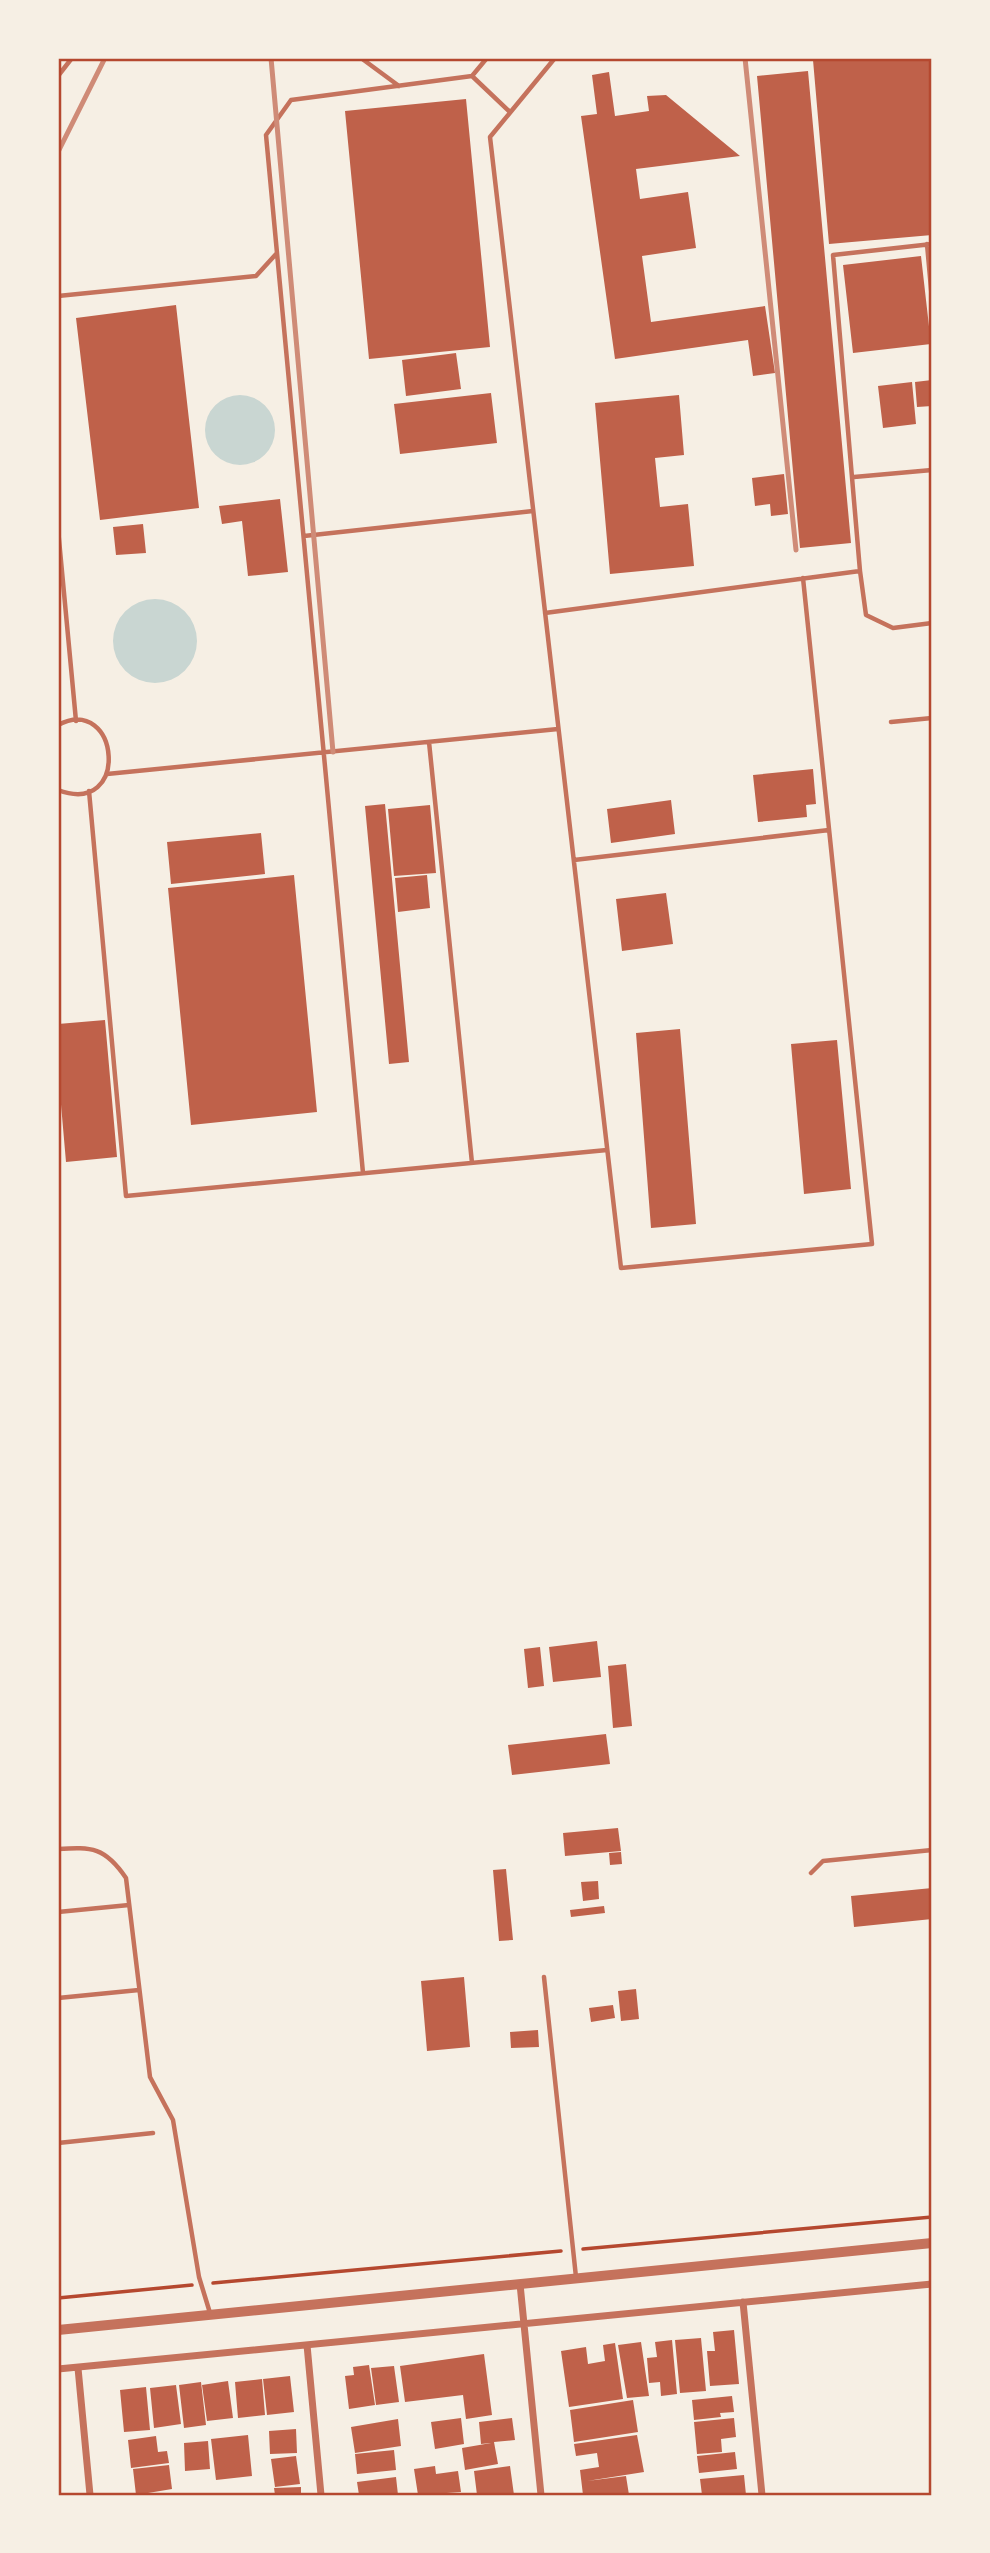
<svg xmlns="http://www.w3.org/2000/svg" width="990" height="2553" font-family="Lato,sans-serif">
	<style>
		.water { fill: #c9d6d2 }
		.building { fill: #bf614a }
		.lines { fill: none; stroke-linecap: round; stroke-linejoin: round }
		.path { stroke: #b5482f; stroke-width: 3.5 }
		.service { stroke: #c5725c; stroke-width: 4.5 }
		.minor { stroke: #c5725c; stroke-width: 7 }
		.tertiary { stroke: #c5725c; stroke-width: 10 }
		.rail { stroke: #cf8b77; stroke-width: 5 }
		.neatline { fill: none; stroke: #b5482f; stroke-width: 2.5 }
	</style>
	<rect width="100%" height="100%" fill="#f6efe4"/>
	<path class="water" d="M205 430a35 35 0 1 1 70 0a35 35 0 1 1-70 0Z
		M113 641a42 42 0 1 1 84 0a42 42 0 1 1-84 0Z"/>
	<path class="building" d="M839 58H932V235L829 244 813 60Z
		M808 71 851 543 800 548 757 76Z
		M609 72 615 116 649 111 647 96 666 95 740 156 636 169 640 199 688 192 696 248 642 256 651 322 765 306 775 373 753 376 748 340 615 359 581 116 597 114 592 75Z
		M466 99 490 347 369 359 345 111Z
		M921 256 931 344 853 353 843 265Z
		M176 305 199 508 100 520 76 318Z
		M456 353 461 389 406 396 402 360Z
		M932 380V406L917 407 915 382Z
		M912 382 916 424 883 428 878 386Z
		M491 393 497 443 400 454 394 404Z
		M679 395 684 455 655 458 660 507 688 504 694 566 610 574 595 403Z
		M784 474 788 514 771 516 770 504 755 506 752 478Z
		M280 499 288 572 248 576 242 521 222 524 219 506Z
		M143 524 146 553 116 555 113 527Z
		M813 769 816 804 806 805 807 817 758 822 753 775Z
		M671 800 675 834 611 843 607 809Z
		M385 804 409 1062 389 1064 365 806Z
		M430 805 436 873 394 876 388 809Z
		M261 833 265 874 171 884 167 842Z
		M294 875 317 1112 191 1125 168 888Z
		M427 875 430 908 398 912 395 878Z
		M666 893 673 944 622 951 616 899Z
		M105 1020 117 1157 66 1162 58 1070V1024Z
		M680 1029 696 1224 651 1228 636 1033Z
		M837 1040 851 1189 804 1194 791 1044Z
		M597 1641 601 1677 553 1682 549 1647Z
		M540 1647 544 1686 528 1688 524 1649Z
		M626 1664 632 1726 613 1728 608 1666Z
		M606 1734 610 1764 512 1775 508 1745Z
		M618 1828 621 1851 565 1856 563 1833Z
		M621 1852 622 1864 610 1865 609 1853Z
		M506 1869 513 1940 499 1941 493 1870Z
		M598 1881 599 1899 583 1901 581 1882Z
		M932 1888V1919L854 1927 851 1896Z
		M604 1906 605 1913 571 1917 570 1910Z
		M464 1977 470 2047 427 2051 421 1981Z
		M636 1989 639 2019 621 2021 618 1991Z
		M613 2005 615 2018 591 2022 589 2008Z
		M538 2030 539 2047 511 2048 510 2032Z
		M734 2330 739 2384 710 2386 707 2351H715L713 2332Z
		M701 2338 706 2391 680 2393 675 2340Z
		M672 2340 677 2394 661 2396 660 2382 649 2383 647 2358 657 2357 655 2342Z
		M641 2342 649 2396 627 2398 618 2345Z
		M615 2343 623 2399 569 2407 561 2351 586 2347 588 2364 605 2361 603 2345Z
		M484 2354 492 2415 466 2419 463 2395 405 2402 400 2366Z
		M369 2365 375 2405 349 2409 345 2376 354 2375 353 2367Z
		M394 2366 399 2402 376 2405 371 2368Z
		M290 2376 294 2412 267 2415 263 2379Z
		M262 2379 265 2415 238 2418 235 2382Z
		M228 2381 233 2418 207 2421 202 2385Z
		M201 2382 206 2425 184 2428 179 2385Z
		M176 2385 181 2424 154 2428 150 2388Z
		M146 2387 150 2430 124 2432 120 2390Z
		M732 2396 734 2412 720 2413 721 2417 694 2420 692 2400Z
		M633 2400 638 2432 574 2442 570 2410Z
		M461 2418 464 2444 435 2449 431 2422Z
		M512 2418 515 2440 494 2442 498 2464 465 2470 462 2448 491 2443 481 2444 479 2422Z
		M734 2418 736 2437 721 2439 722 2452 697 2454 694 2422Z
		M398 2419 401 2446 355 2453 351 2427Z
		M296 2429 297 2453 270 2454 269 2431Z
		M248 2435 252 2476 216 2480 211 2439Z
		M637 2435 644 2472 587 2481 626 2476 629 2495H583L580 2470 599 2467 597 2453 576 2456 574 2444Z
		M156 2436 158 2452 167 2451 169 2463 131 2468 128 2440Z
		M208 2441 210 2469 185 2471 184 2443Z
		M394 2450 396 2470 357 2474 355 2454Z
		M735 2452 737 2469 699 2473 697 2456Z
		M296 2456 300 2484 275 2487 271 2459Z
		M169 2465 172 2489 136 2495 133 2469Z
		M435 2466 436 2474 458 2471 461 2492 418 2495 414 2469Z
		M510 2466 514 2495H477L474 2471Z
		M744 2475 746 2495H702L700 2479Z
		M396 2477 398 2495H359L357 2482Z
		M301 2487V2495H275L274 2488Z"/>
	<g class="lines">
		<path class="path" d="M583 2249 932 2217
			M213 2283 561 2251
			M58 2298 192 2285"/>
		<path class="service" d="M361 58 399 86
			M555 58 490 137 621 1268 872 1244 803 578
			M58 76 72 58
			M472 76 487 58
			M927 244 932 300
			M277 253 363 1173
			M58 296 256 276 277 253 266 135 291 100 472 76 510 112
			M854 477 932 470
			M58 529 76 721
			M304 536 533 511
			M860 571 833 255 932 244
			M545 613 860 571 866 615 893 628 932 623
			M891 722 932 718
			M58 725C120 693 131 818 58 790
			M429 742 472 1163
			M107 774 558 729
			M89 791 126 1196 607 1150
			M574 860 829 830
			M58 1849C92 1847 105 1847 126 1878L150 2077 173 2120 199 2277 210 2313
			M811 1873 823 1861 932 1850
			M58 1912 129 1905
			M544 1977 576 2277
			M58 1998 139 1990
			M58 2143 153 2133"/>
		<path class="minor" d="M520 2284 541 2495
			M743 2302 762 2495
			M307 2345 321 2495
			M78 2368 90 2495
			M58 2369 932 2284"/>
		<path class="tertiary" d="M58 2330 932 2243"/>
		<path class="rail" d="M271 58 333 752
			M745 58 796 550
			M58 152 105 58"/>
	</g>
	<rect width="990" height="2553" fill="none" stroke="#f6efe4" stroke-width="119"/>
	<rect x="60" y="60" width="870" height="2434" class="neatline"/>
</svg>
